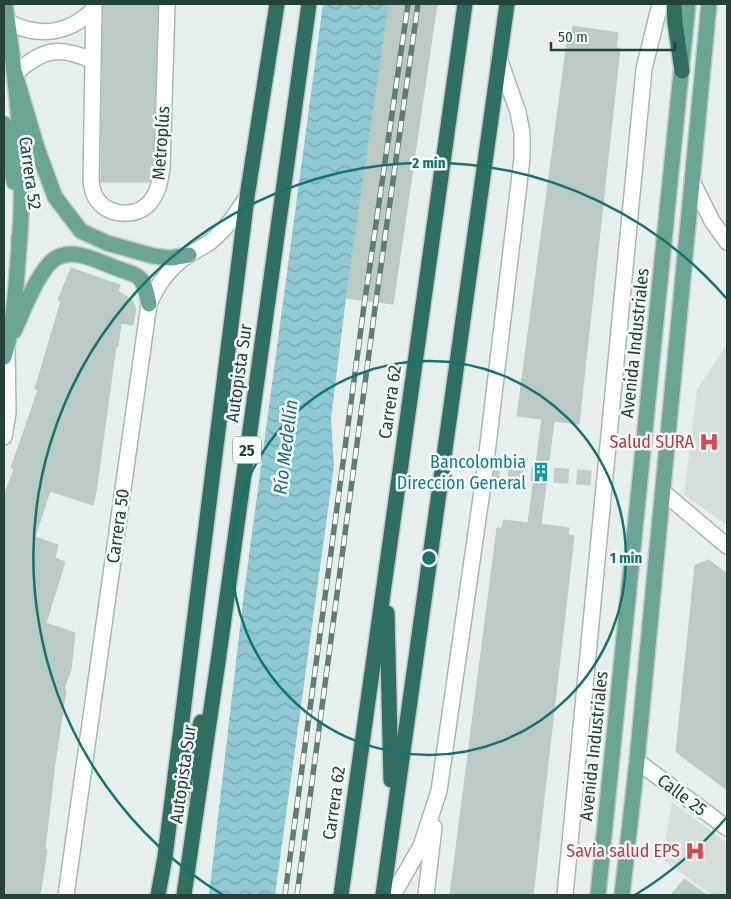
<svg xmlns="http://www.w3.org/2000/svg" width="731" height="899" font-family="'Fira Sans Condensed',sans-serif">
	<style>
		.built { fill: #d4dfda }
		.water { fill: url(#water-waves) }
		.building { fill: #bbcac4; stroke: #b8c9c2 }
		.lines { fill: none; stroke-linecap: round; stroke-linejoin: round }
		.minor-tunnel { stroke: #bfccc8; stroke-width: 15; stroke-dasharray: 15 8; stroke-linecap: butt }
		.minor-casing { stroke: #a8b8b2; stroke-width: 18 }
		.major-casing { stroke: #c2cac8; stroke-width: 18 }
		.highway-casing { stroke: #c2cac8; stroke-width: 18 }
		.minor { stroke: #fff; stroke-width: 15 }
		.major { stroke: #6aa596; stroke-width: 15 }
		.highway { stroke: #2f6f62; stroke-width: 15 }
		.rail-casing { stroke: #5f7d75; stroke-width: 5.5 }
		.rail { stroke: #f7fbf9; stroke-width: 4; stroke-dasharray: 11; stroke-linecap: butt }
		.ring { fill: none; stroke: #0f766e; stroke-width: 2.5 }
		.labels { text-anchor: middle; stroke-width: 5; stroke-linejoin: round; paint-order: stroke }
		.shield { fill: #f7fbf9; stroke: #637a73; stroke-width: 1 }
		.shield-label { font-size: 16px; font-weight: bold; fill: #24423a }
		.street-label { font-size: 18px; fill: #24423a; stroke: #f7fbf9 }
		.health-label { font-size: 18px; fill: #be3a42; stroke: #f7fbf9; text-anchor: end }
		.culture-label { font-size: 18px; fill: #0d838f; stroke: #f7fbf9; text-anchor: end }
		.water-label { font-size: 19px; font-style: italic; fill: #1c6f80; stroke: #f7fbf9 }
		.centre { fill: #0f766e; stroke: #f7fbf9; stroke-width: 2.5 }
		.ring-label { font-size: 15px; text-anchor: middle; font-weight: bold; fill: #0f766e; stroke: #f7fbf9; stroke-width: 5; stroke-linejoin: round; paint-order: stroke }
	</style>
	<defs>
		<pattern id="water-waves" width="16" height="10" patternUnits="userSpaceOnUse" patternTransform="scale(1.25)"><rect width="16" height="10" fill="#8ec9d4"/><path d="M0 5q4-4 8 0t8 0" fill="none" stroke="#74a5ad"/></pattern>
	</defs>
	<rect width="100%" height="100%" fill="#e6efeb"/>
	<path class="built" d="M727 344V525L684 495 697 390Z
		M672 802 727 843V895H712L662 859Z"/>
	<path class="water" d="M323 4H389L346 298 331 418 334 466 275 895H209L244 593Z"/>
	<path class="building" d="M103 4H158L153 167 150 182H101Z
		M389 4H437L393 304 346 298Z
		M573 26 618 33 616 48H620L579 424 554 421 541 524 569 528 568 535 574 536 533 895H450L497 528H502L504 520 528 523 542 419 517 416 567 42H571Z
		M71 268 120 285 118 291 133 301 136 309 133 325 121 323 118 347 116 346 96 492 93 505 50 491 35 537 58 545 55 558 65 562 46 623 75 633 71 669 64 689 66 690 55 763 45 849 47 850 40 895H4V496L14 469 11 468 38 390 35 389 61 301 58 300Z
		M709 560 727 574V790L676 752 695 565Z
		M684 879 707 895H671Z"/>
	<g class="lines">
		<path class="minor-tunnel" d="M485 470 591 478"/>
		<defs>
			<path id="minor" d="M94 4 91 180C92 188 93 196 99 202 112 217 139 217 151 201 159 191 160 179 162 168L167 4
				M8 22C39 38 69 34 94 9
				M15 74C42 49 59 45 93 61
				M692 181 712 221 727 242
				M4 437 8 413 7 346
				M663 492 727 546
				M637 761 727 828
				M66 895 149 304C158 283 171 266 190 254 197 250 204 246 210 242 226 229 236 214 247 197
				M393 895 421 846 439 791 485 470 522 158V133L518 112 499 58
				M426 895 434 827
				M565 895 644 69 660 4"/>
			<path id="major" d="M5 4C17 84 26 166 19 247
				M15 74 37 148 55 197 81 231 107 243 153 256 171 258 189 255
				M4 124 14 182
				M14 331C23 312 39 268 56 258 75 247 101 263 119 269 124 271 132 273 137 276 145 281 147 295 149 304
				M4 357C15 322 16 283 19 247V237
				M598 895 688 4
				M622 895 637 761 709 4"/>
			<path id="highway" d="M674 4 675 23 682 71
				M387 613 391 780
				M179 803 201 722
				M158 895 165 857 247 197 277 4
				M184 895 219 655 309 4
				M341 895 465 4
				M383 895 507 4"/>
		</defs>
		<use href="#minor" class="minor-casing"/>
		<use href="#major" class="major-casing"/>
		<use href="#highway" class="highway-casing"/>
		<use href="#minor" class="minor"/>
		<use href="#major" class="major"/>
		<use href="#highway" class="highway"/>
		<defs>
			<path id="rail" d="M285 895 364 306 408 4
				M297 895 375 308 418 4"/>
		</defs>
		<use href="#rail" class="rail-casing"/>
		<use href="#rail" class="rail"/>
	</g>
	<g class="ring">
		<circle cx="429" cy="558" r="197"/>
		<path d="M727 817A395 395 0 0 1 635 895M223 895A395 395 0 1 1 727 299"/>
	</g>
	<defs>
		<symbol id="hospital-bare" viewBox="-9 -9 18 18"><path d="M-5-5h3v3.5h4V-5h3V5h-3V1.5h-4V5h-3Z" fill="#e0444e" stroke="#f7fbf9" stroke-width="2.5" paint-order="stroke"/></symbol>
		<symbol id="building-bare" viewBox="-9 -9 18 18"><path d="M-4-6H4V6H1V3H-1V6H-4ZM-2.5-4.3h1.7v1.8h-1.7ZM.8-4.3h1.7v1.8H.8ZM-2.5-1h1.7V.8h-1.7ZM.8-1h1.7V.8H.8Z" fill="#0f9aa8" stroke="#f7fbf9" stroke-width="2.5" paint-order="stroke"/></symbol>
	</defs>
	<g fill-rule="evenodd">
		<use href="#hospital-bare" x="695" y="428" width="28" height="28"/>
		<use href="#building-bare" x="527" y="458" width="28" height="28"/>
		<use href="#hospital-bare" x="681" y="837" width="28" height="28"/>
	</g>
	<g class="labels">
		<rect class="shield" x="233" y="436.5" width="28" height="27" rx="4"/>
		<g class="shield-label">
			<text x="247" y="456">25</text>
		</g>
		<g class="street-label">
			<text transform="translate(161 143) rotate(-86)" y="6">Metroplús</text>
			<text transform="translate(30 173) rotate(82)" y="6">Carrera 52</text>
			<text transform="translate(635 343) rotate(-84)" y="6">Avenida Industriales</text>
			<text transform="translate(239 373) rotate(-82)" y="6">Autopista Sur</text>
			<text transform="translate(390 402) rotate(-82)" y="6">Carrera 62</text>
			<text transform="translate(118 526) rotate(-82)" y="6">Carrera 50</text>
			<text transform="translate(594 746) rotate(-84)" y="6">Avenida Industriales</text>
			<text transform="translate(183 774) rotate(-82)" y="6">Autopista Sur</text>
			<text transform="translate(682 795) rotate(37)" y="6">Calle 25</text>
			<text transform="translate(334 803) rotate(-82)" y="6">Carrera 62</text>
		</g>
		<g class="health-label">
			<text x="694" y="448">Salud SURA</text>
			<text x="680" y="857">Savia salud EPS</text>
		</g>
		<g class="culture-label">
			<text x="526" y="468">Bancolombia<tspan x="526" dy="21">Dirección General</tspan></text>
		</g>
		<g class="water-label">
			<text transform="translate(285 447) rotate(-83)" y="7">Río Medellín</text>
		</g>
	</g>
	<circle cx="429" cy="558" r="8" class="centre"/>
	<g class="ring-label">
		<text x="429" y="168">2 min</text>
		<text x="626" y="563">1 min</text>
	</g>
	<rect width="731" height="899" fill="none" stroke="#24423a" stroke-width="10"/>
	<path d="M551 42v8h124v-8" fill="none" stroke="#24423a" stroke-width="2.5"/>
	<text x="558" y="42" font-size="15" fill="#24423a" stroke="#f7fbf9" stroke-width="4" paint-order="stroke">50 m</text>
</svg>
